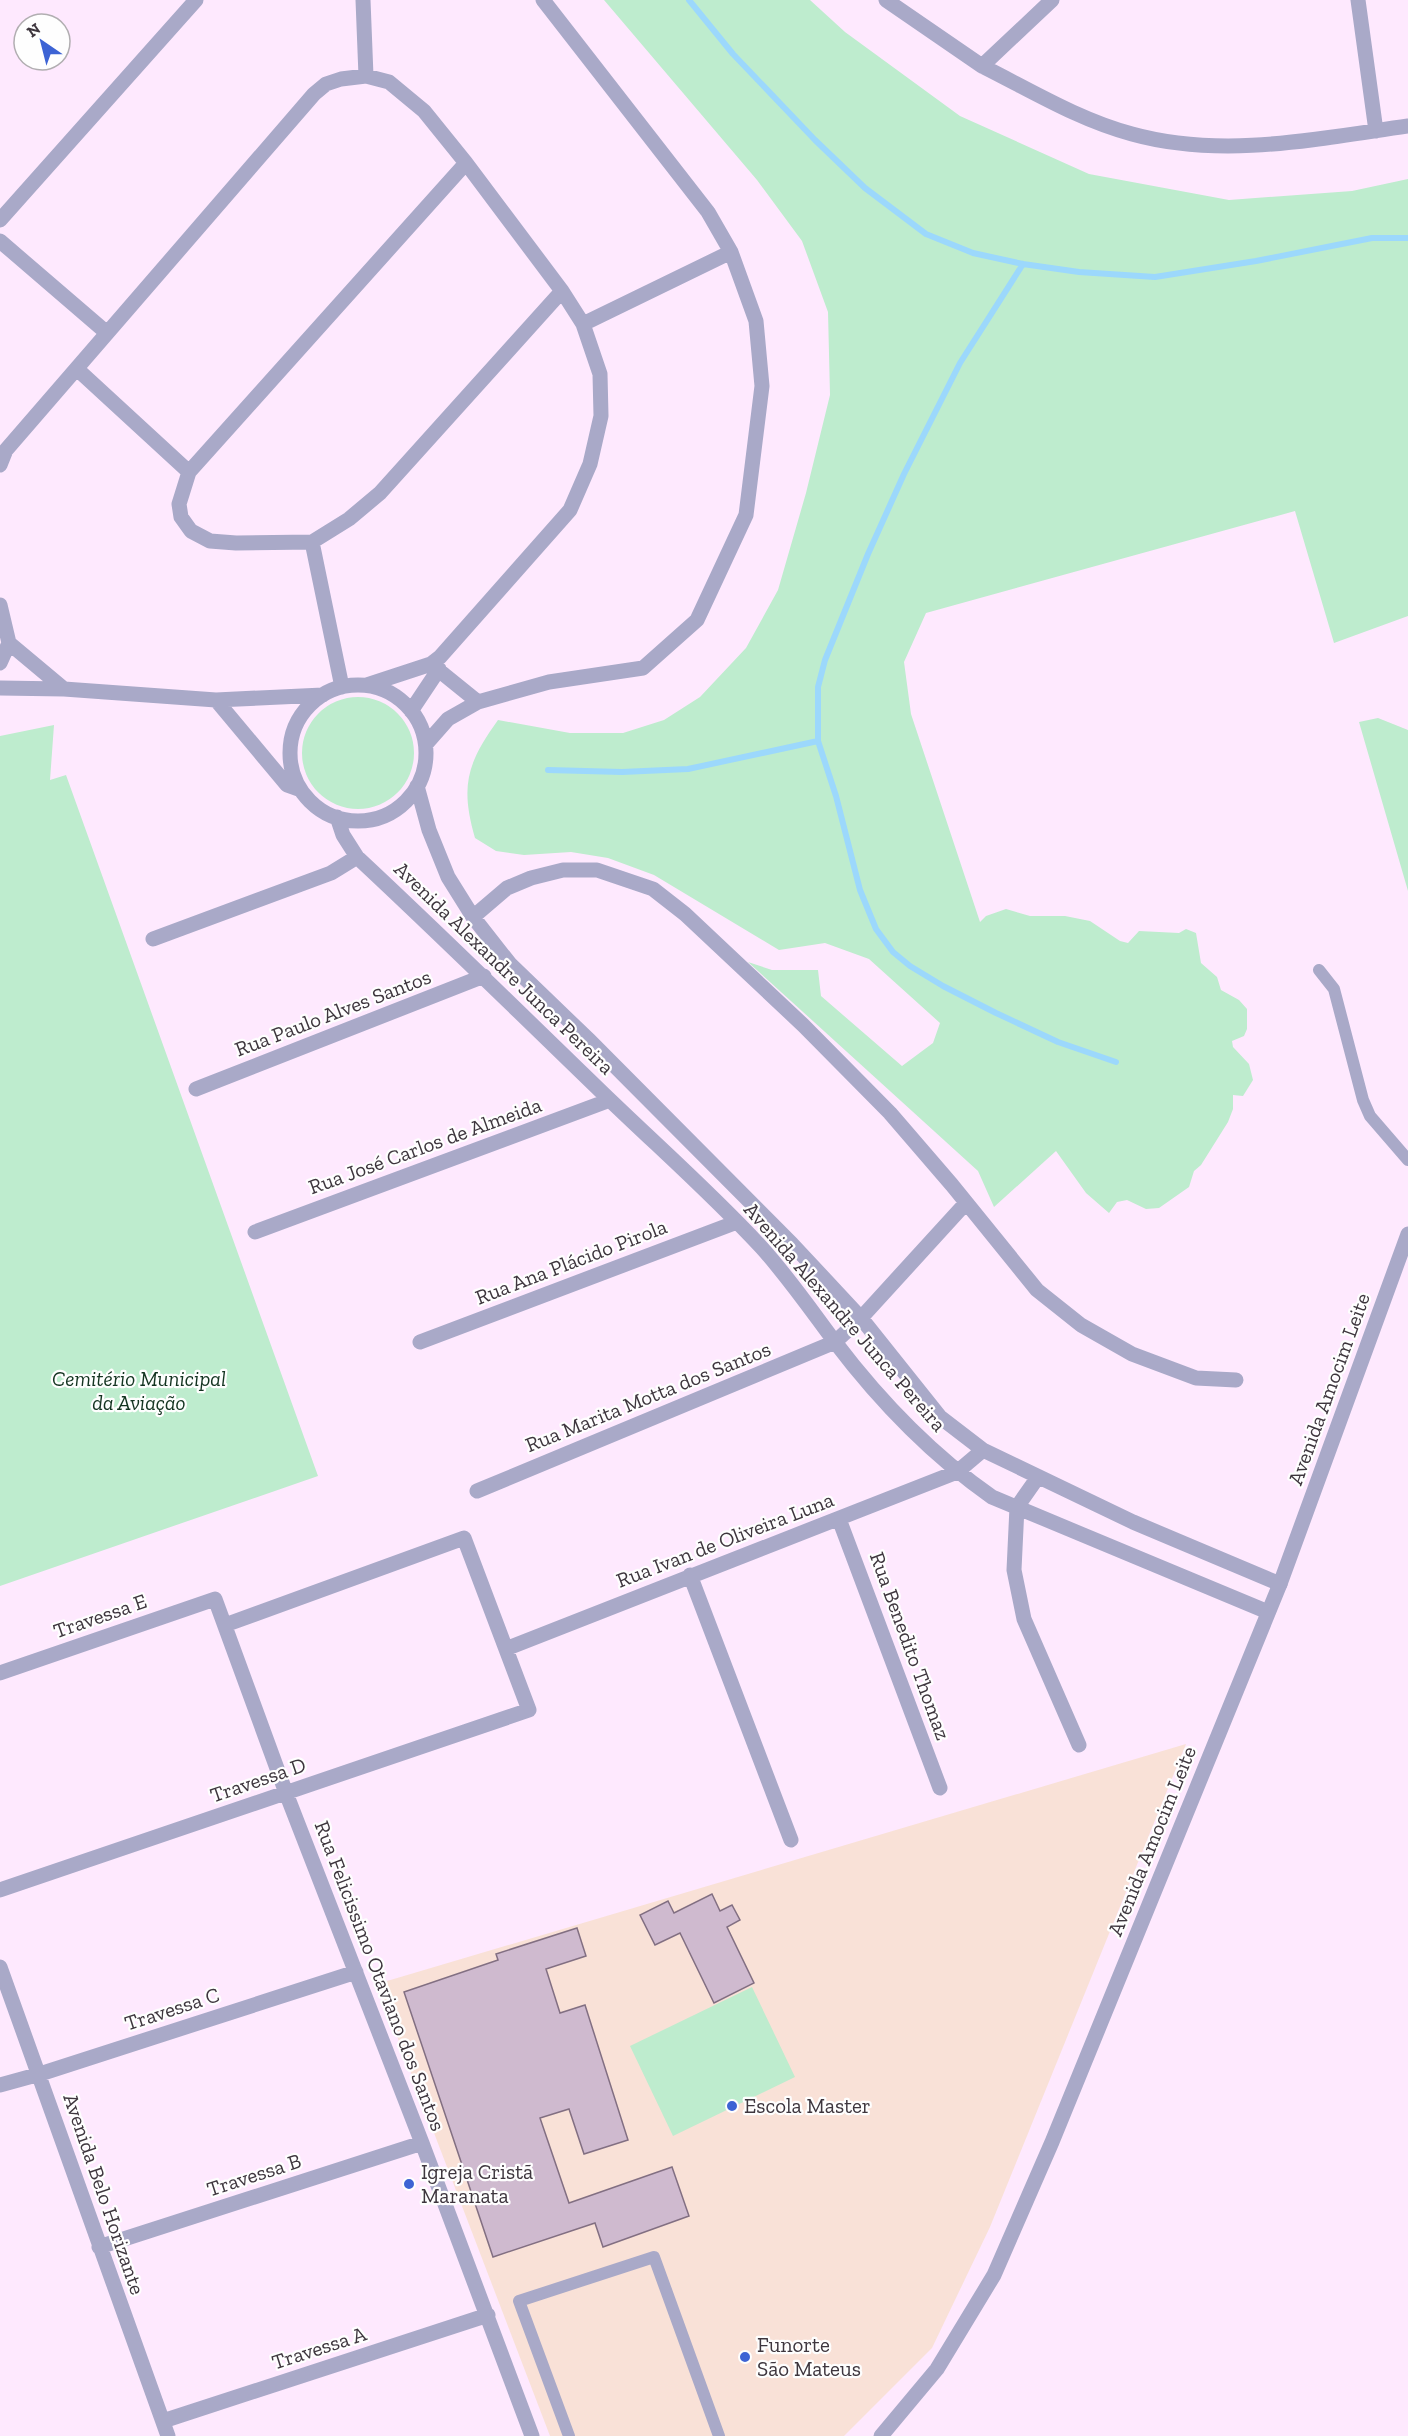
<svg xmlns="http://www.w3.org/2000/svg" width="1408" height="2436" font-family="'Zilla Slab',serif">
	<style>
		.education { fill: #f9e1d7 }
		.green { fill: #beecce }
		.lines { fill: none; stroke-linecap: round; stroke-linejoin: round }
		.stream { stroke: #9cd8fc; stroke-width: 6 }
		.building { fill: #cfbacf; stroke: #826f82; stroke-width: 1.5 }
		.service { stroke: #a9a9c8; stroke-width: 12 }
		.minor { stroke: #a9a9c8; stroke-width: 15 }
		.tertiary { stroke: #a9a9c8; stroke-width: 15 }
		.poi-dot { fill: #3d63d4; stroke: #fefefe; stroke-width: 2 }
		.labels { text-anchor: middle; stroke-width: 4.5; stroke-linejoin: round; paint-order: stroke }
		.street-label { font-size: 21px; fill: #3e363e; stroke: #fefefe }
		.park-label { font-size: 21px; font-style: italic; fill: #143421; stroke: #fefefe }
		.poi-label { font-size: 21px; fill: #3e363e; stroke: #fefefe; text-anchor: start }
	</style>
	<rect width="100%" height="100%" fill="#fee9fe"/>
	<path class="education" d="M1186 1744 990 2227 932 2348 844 2436H550L377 1984Z"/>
	<path class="green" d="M604 0H810L845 32 960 116 1089 174 1229 200 1352 191 1408 179V616L1334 643 1295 511 926 613 904 662 911 714 980 922 986 916 1006 909 1030 916H1065L1090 921 1120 941 1128 943 1139 931 1179 933 1186 929 1196 933 1201 963 1217 977 1221 990 1239 1000 1247 1009V1029L1244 1036 1232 1041 1233 1047 1249 1064 1253 1080 1243 1096 1233 1095V1109L1228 1122 1201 1165 1194 1171 1189 1187 1159 1208 1146 1209 1127 1200 1117 1202 1109 1213 1086 1193 1056 1151 994 1207 978 1171 748 962 772 970H818L821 996 902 1066 933 1043 940 1023 869 959 825 943 779 950 654 875 608 858 571 852 524 855 496 851 475 838C460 786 467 763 498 720L570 733H623L664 720 700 697 746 648 778 590 806 493 830 395 828 312 802 241 757 180Z
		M302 753a56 56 0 1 1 112 0a56 56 0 1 1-112 0Z
		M1378 718 1408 730V891L1359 722Z
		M54 725 50 780 66 775 318 1476 0 1586V736Z
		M752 1987 795 2077 673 2136 630 2046Z"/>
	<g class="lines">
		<path class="stream" d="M689 0 733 54 815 140 865 188 926 234 973 253 1023 264 1079 272 1155 277 1256 261 1372 238H1408
			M1023 264 960 363 904 474 868 554 825 660 818 687V741L836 796 860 890 876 929 893 952 910 966 943 986 996 1013 1058 1042 1116 1062
			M548 770 622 772 688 769 818 741"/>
	</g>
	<path class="building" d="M712 1894 720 1911 732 1905 740 1920 727 1927 754 1983 714 2003 680 1933 655 1945 640 1915 668 1901 674 1913Z
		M577 1928 586 1956 546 1969 560 2013 585 2005 628 2140 584 2154 569 2109 540 2118 569 2203 672 2167 689 2216 603 2247 595 2223 493 2257 404 1992 498 1960 496 1954Z"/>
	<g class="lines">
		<path class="service" d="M1319 970 1334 989 1363 1100 1370 1116 1408 1160
			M569 2436 519 2301 654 2257 719 2436"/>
		<path class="minor" d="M363 0 366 76
			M886 0 982 66 1052 0
			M1358 0 1376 131
			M982 66C1030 90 1079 120 1132 134 1222 159 1317 139 1408 126
			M466 163 189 472 179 504 181 517 191 531 210 541 236 543 312 542 349 519 380 493 562 291
			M0 220 196 0
			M0 241 107 333
			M583 324 731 252
			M77 369 189 472
			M0 465 6 450 314 94 326 84 341 79 366 76 389 82 424 111 466 163 562 291 583 324 600 374 601 416 590 464 570 510 440 657 431 664 367 685
			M312 542 342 687
			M0 605 9 643 0 663
			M9 643 64 689
			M431 664 478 702
			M290 753a68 68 0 1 1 136 0a68 68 0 1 1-136 0Z
			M0 688 64 689 216 700 323 695
			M216 700 287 785 301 790
			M411 711 439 669
			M426 744 448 719 478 702 549 682 643 668 697 620 746 515 762 386 756 321 731 252 708 212 543 0
			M417 786 429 830 448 877 473 917 510 964 589 1040 792 1244 861 1318 940 1417 983 1450 1133 1522 1280 1584
			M337 817 343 835 357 857C444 938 528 1021 613 1103 663 1151 715 1197 762 1248 789 1278 811 1310 835 1342 879 1400 932 1455 992 1497L1268 1612
			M473 917 507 888 531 878 563 870H597L653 889 685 914 803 1025 890 1113 952 1185 1037 1290 1081 1325 1132 1354 1196 1378 1236 1380
			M153 939 331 873 357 857
			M196 1089 484 976
			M255 1232 610 1100
			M420 1342 737 1222
			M1038 1477 1017 1507 1014 1570 1024 1619 1079 1745
			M477 1491 835 1342 861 1318 965 1204
			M839 1519 940 1788
			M690 1575 791 1840
			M508 1648 957 1472 983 1450
			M0 1673 215 1599 286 1793 422 2143 532 2436
			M0 1890 529 1710 464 1538 225 1625
			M0 1967 168 2436
			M0 2085 40 2074 356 1972
			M99 2247 422 2143
			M163 2421 488 2315"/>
		<path class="tertiary" d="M881 2436 937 2369 994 2275 1052 2142 1280 1584 1408 1234"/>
	</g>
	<g class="poi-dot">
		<circle cx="732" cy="2106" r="6"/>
		<circle cx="409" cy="2184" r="6"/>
		<circle cx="745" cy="2357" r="6"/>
	</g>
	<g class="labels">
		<g class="street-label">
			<text transform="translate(504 968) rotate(44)" y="7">Avenida Alexandre Junca Pereira</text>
			<text transform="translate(333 1013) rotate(-21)" y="7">Rua Paulo Alves Santos</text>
			<text transform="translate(425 1146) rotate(-20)" y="7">Rua José Carlos de Almeida</text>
			<text transform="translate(571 1262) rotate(-21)" y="7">Rua Ana Plácido Pirola</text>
			<text transform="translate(845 1317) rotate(49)" y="7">Avenida Alexandre Junca Pereira</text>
			<text transform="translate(1329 1389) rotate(-70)" y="7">Avenida Amocim Leite</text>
			<text transform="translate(648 1397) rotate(-22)" y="7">Rua Marita Motta dos Santos</text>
			<text transform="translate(725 1540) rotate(-21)" y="7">Rua Ivan de Oliveira Luna</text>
			<text transform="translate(100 1616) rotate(-19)" y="7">Travessa E</text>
			<text transform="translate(910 1646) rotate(70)" y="7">Rua Benedito Thomaz</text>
			<text transform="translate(258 1780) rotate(-19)" y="7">Travessa D</text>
			<text transform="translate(1152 1841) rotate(-68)" y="7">Avenida Amocim Leite</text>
			<text transform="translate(380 1976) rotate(69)" y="7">Rua Felicissimo Otaviano dos Santos</text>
			<text transform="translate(172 2009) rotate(-18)" y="7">Travessa C</text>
			<text transform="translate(254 2175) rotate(-18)" y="7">Travessa B</text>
			<text transform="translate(104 2194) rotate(71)" y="7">Avenida Belo Horizante</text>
			<text transform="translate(319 2348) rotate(-18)" y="7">Travessa A</text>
		</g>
		<g class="park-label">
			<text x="139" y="1386">Cemitério Municipal<tspan x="139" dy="24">da Aviação</tspan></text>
		</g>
		<g class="poi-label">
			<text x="744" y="2113">Escola Master</text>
			<text x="421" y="2179">Igreja Cristã<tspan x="421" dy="24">Maranata</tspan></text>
			<text x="757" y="2352">Funorte<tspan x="757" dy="24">São Mateus</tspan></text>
		</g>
	</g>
	<g transform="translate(42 42) rotate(325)"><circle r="28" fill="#fefefe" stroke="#b1aeb1" stroke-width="1.5"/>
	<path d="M0-4.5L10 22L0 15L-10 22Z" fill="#3d63d4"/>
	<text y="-9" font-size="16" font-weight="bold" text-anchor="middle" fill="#3e363e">N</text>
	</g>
</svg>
